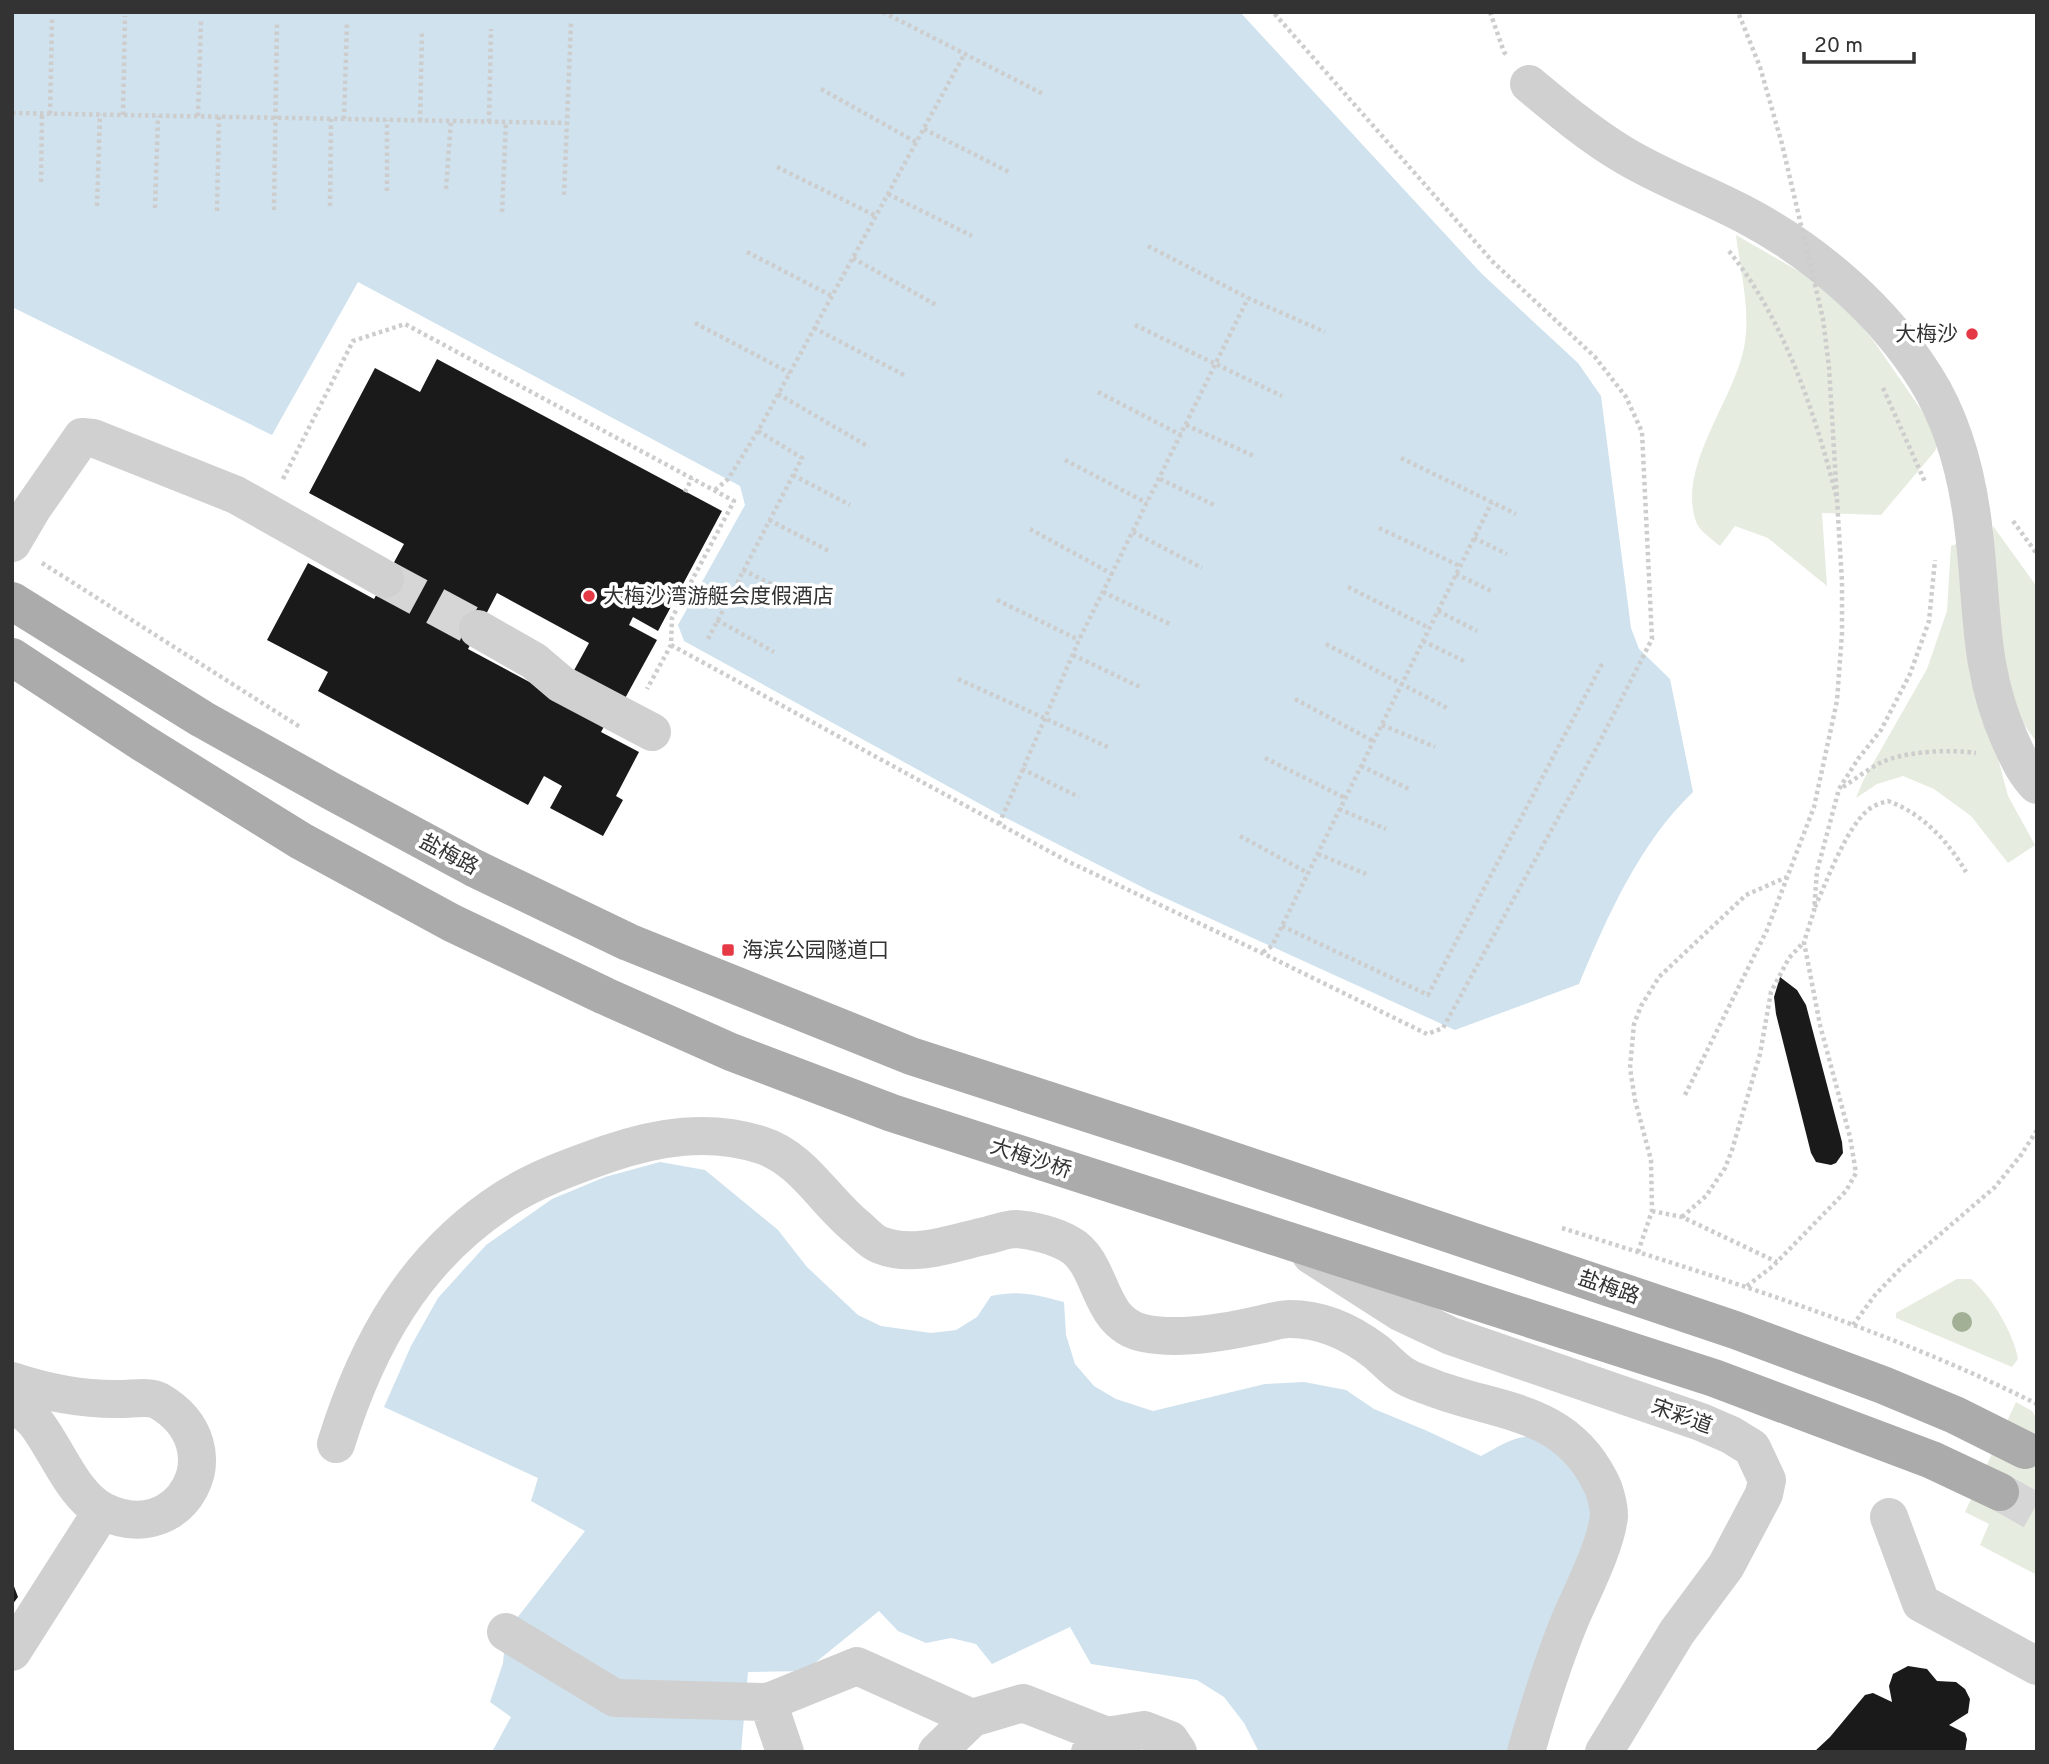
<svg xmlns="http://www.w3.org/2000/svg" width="2049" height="1764" font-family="Overpass,'Noto Sans SC',sans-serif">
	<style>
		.green { fill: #e6ecdf }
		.water { fill: #cfe2ee }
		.building { fill: #1a1a1a }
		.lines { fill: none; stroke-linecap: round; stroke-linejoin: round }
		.minor-tunnel { stroke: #d6d6d6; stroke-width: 38; stroke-dasharray: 38 19; stroke-linecap: butt }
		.major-tunnel { stroke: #d6d6d6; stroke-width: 38; stroke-dasharray: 38 19; stroke-linecap: butt }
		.path { stroke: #cdcdcd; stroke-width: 4.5; stroke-dasharray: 3.5 3.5; stroke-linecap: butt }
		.minor { stroke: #d0d0d0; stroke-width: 38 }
		.major { stroke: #ababab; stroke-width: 38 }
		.path-bridge { stroke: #cdcdcd; stroke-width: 4.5; stroke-dasharray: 3.5 3.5; stroke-linecap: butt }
		.tree { fill: #a2b095 }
		.poi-dot { fill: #e63946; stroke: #fff; stroke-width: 2.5 }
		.labels { text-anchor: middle; stroke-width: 7; stroke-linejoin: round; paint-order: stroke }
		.poi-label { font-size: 21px; fill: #333; stroke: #fff; text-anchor: start }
		.street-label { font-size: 21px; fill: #333; stroke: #fff }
	</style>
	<rect width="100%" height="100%" fill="#fff"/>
	<path class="green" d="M1736 235 1833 291 1875 343 1940 437 1935 451 1881 515 1822 513 1827 586 1768 538 1735 526 1720 546C1713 540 1701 532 1697 524 1674 468 1737 398 1745 342 1750 307 1740 269 1736 235Z
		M1993 526 2037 587V743L2016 713 1995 612Z
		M1959 543 1983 701 2008 796 2035 845 2008 863 1971 816 1934 789 1903 776 1877 784 1856 798 1863 781 1927 669 1947 611 1951 546Z
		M1957 1279H1971C1991 1295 2014 1334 2018 1359L2012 1367 1896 1318V1313Z
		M2016 1402 2032 1411 2037 1419V1575L1980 1545 1989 1524 1965 1512Z"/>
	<path class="water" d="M12 12H1240L1482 274 1578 363 1601 396 1631 628 1639 649 1670 679 1693 792C1639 844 1608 915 1579 984L1455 1030 1152 892 1002 816 684 641 678 625 745 505 740 486 358 282 272 435 12 307Z
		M660 1162 705 1170 778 1230 807 1267 858 1315 881 1326 931 1333 956 1330 977 1317 991 1296C1021 1290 1035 1295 1064 1302L1066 1335 1075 1364 1094 1386 1116 1399 1153 1411 1265 1384 1304 1382 1346 1390 1374 1409 1425 1430 1481 1456C1493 1450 1512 1437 1526 1437 1569 1437 1583 1484 1599 1516L1556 1618 1507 1752H1259L1244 1723 1224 1697 1197 1680 1091 1664 1070 1627 992 1664 976 1644 951 1638 926 1643 898 1631 879 1611 805 1671 748 1672 741 1752H492L511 1717 490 1702 503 1663 506 1632 585 1531 531 1501 538 1478 384 1407 411 1346 438 1298 486 1245 552 1199 605 1177Z"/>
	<path class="building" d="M437 359 722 511 658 631 633 617 629 625 657 640 623 702 572 674 589 643 497 593 468 649 606 723 601 732 639 752 616 796 623 800 603 836 550 808 562 786 544 776 528 805 318 691 328 672 267 640 308 563 374 599 404 544 309 493 375 368 420 392Z
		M1780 977 1797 990 1806 1005 1842 1142 1843 1153 1836 1163 1831 1165 1816 1162 1811 1153 1776 1014 1774 997Z
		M12 1581 18 1597 12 1605Z
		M1908 1666 1927 1669 1937 1681 1956 1682 1965 1689 1970 1699 1968 1713 1949 1725 1965 1733 1967 1739 1965 1752H1814L1830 1737 1865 1695 1873 1693 1892 1702 1889 1686 1893 1674Z"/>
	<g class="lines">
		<path class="minor-tunnel" d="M385 579 478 629"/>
		<path class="major-tunnel" d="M2000 1492 2037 1513"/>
		<path class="path" d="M883 12 1045 95
			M1490 12 1504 52 1508 57
			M821 89 916 142
			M12 113 566 123
			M50 114 52 19
			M123 115 125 16
			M198 116 201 21
			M344 119 347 23
			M420 121 422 31
			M489 122 491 29
			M924 129 1011 173
			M777 167 876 216
			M41 182 42 113
			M446 189 451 121
			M387 191V120
			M888 194 972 236
			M564 195 571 23
			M97 206 100 114
			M330 206 331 119
			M155 208 158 116
			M274 210 277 21
			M217 211 219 116
			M502 212 506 122
			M1148 246 1248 298 1325 332
			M1729 251C1785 321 1815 413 1837 499
			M747 252 832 296
			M853 258 936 305
			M695 323 790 373
			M1135 325 1282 396
			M814 328 904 375
			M1883 388 1925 482
			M1098 392 1181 435
			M778 394 869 447
			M1186 425 1256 457
			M1401 458 1516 514
			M1065 460 1147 503
			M793 475 850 505
			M283 479 353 341 405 324 734 501 672 618 671 645 647 689
			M1160 479 1216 506
			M715 490 728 479 758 431 964 55
			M685 492 692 478
			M769 520 829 551
			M2013 521 2037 554
			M1379 528 1460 566
			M1030 529 1112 574
			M1133 532 1202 568
			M1474 538 1507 554
			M42 563 300 727
			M743 570 801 599
			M1456 574 1491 591
			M1348 587 1429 628
			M1103 592 1172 625
			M997 600 1079 640
			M1438 611 1477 631
			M717 620 774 652
			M708 639 802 458 758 431
			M1423 641 1464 661
			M1326 644 1447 708
			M671 645 1067 861 1262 953 1427 1034 1443 1028 1598 745 1652 639 1642 432 1626 397 1595 357 1493 262 1273 12
			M1073 655 1142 688
			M958 679 1110 748
			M1295 699 1373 741
			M1382 725 1435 747
			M1265 758 1345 798
			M1361 766 1409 789
			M1022 769 1079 797
			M1843 787C1855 779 1867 770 1880 763 1905 751 1949 749 1976 753
			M1339 809 1386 829
			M999 824 1079 640 1248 298
			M1240 836 1308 873
			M1318 854 1366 874
			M1815 907C1827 881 1846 828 1868 810 1874 805 1881 803 1888 801 1922 813 1948 841 1966 872
			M1282 926 1428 995 1603 662
			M1263 952 1272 946 1492 502
			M1652 1211 1682 1217 1777 1262
			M1682 1217 1706 1196 1725 1168 1732 1150 1760 1054 1771 992 1789 958 1804 942
			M1562 1228C1723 1279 1885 1328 2037 1404
			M1638 1252 1652 1211 1651 1160 1635 1100 1630 1068 1634 1024 1641 1006 1659 977 1746 895 1787 877
			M1747 1286 1773 1266 1846 1191 1856 1173 1850 1137 1820 1025 1804 942 1814 911 1817 871 1839 789 1858 759 1881 730 1910 674 1929 621 1935 560
			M1853 1325 1875 1295 1902 1267 1995 1187 2021 1155 2037 1130"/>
		<path class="minor" d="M1529 84C1559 109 1589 134 1622 154 1663 179 1709 195 1751 218 1819 255 1883 311 1925 377 1955 424 1968 478 1974 533 1983 607 1978 669 2010 740 2018 757 2024 772 2037 785
			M12 543 32 509 82 437 93 438 236 495 385 579
			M478 629 534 661 561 684 652 732
			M1311 1255 1400 1312 1451 1336 1701 1422 1731 1435 1752 1448 1767 1480 1764 1494 1726 1566 1677 1632 1604 1752
			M12 1381C48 1393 84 1400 122 1399 133 1399 150 1396 159 1401 238 1447 181 1550 103 1511 73 1496 57 1450 36 1423 29 1415 20 1409 12 1402
			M336 1444C367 1344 415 1257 505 1199 536 1179 573 1166 607 1154 657 1137 709 1128 761 1145 803 1158 825 1202 858 1228 865 1234 872 1242 880 1245 915 1259 955 1242 989 1235 997 1233 1007 1229 1016 1229 1033 1230 1055 1236 1069 1244 1104 1263 1096 1323 1143 1333 1176 1340 1221 1333 1253 1326 1265 1324 1278 1319 1290 1319 1321 1319 1350 1332 1375 1351 1384 1358 1393 1369 1403 1375 1410 1380 1420 1383 1428 1386 1494 1413 1563 1407 1600 1481 1605 1490 1609 1506 1609 1516 1606 1546 1582 1592 1570 1620 1552 1664 1539 1706 1526 1752
			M1889 1517 1921 1603 2037 1666
			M506 1632 615 1698 768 1702 857 1666 972 1718
			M12 1652 102 1511
			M768 1702 785 1752
			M937 1752 972 1718 1023 1703 1107 1736
			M1090 1752 1107 1736 1144 1730 1170 1740 1178 1752"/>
		<path class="major" d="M12 601 202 719 331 791 474 868 628 942 911 1056 1186 1145 1735 1330 1883 1385 1955 1415 2025 1450
			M12 657 143 743 301 841 452 923 605 996 731 1052 892 1113 1714 1378 1932 1460 2000 1492"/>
		<path class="path-bridge" d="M1685 1095 1767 930 1814 807 1837 701 1842 633V582L1829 367 1823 319 1782 144 1760 67 1738 12"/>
	</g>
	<circle class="tree" cx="1962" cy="1322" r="10"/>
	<g class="poi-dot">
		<circle cx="1972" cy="334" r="7"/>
		<circle cx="589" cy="596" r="7"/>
		<rect x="721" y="943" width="14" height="14" rx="3.5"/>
	</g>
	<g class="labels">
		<g class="poi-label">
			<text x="1958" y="341" text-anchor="end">大梅沙</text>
			<text x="603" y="603">大梅沙湾游艇会度假酒店</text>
			<text x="742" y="957">海滨公园隧道口</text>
		</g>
		<g class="street-label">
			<text transform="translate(449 854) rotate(28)" y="7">盐梅路</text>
			<text transform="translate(1031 1158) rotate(18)" y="7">大梅沙桥</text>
			<text transform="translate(1609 1287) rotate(19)" y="7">盐梅路</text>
			<text transform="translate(1682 1416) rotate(20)" y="7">宋彩道</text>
		</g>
	</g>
	<rect width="2049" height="1764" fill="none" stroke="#333333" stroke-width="28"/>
	<path d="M1804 52v10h110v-10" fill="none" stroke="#333333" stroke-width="3.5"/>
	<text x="1814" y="52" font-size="21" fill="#333333" stroke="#ffffff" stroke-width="5" paint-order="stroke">20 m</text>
</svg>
